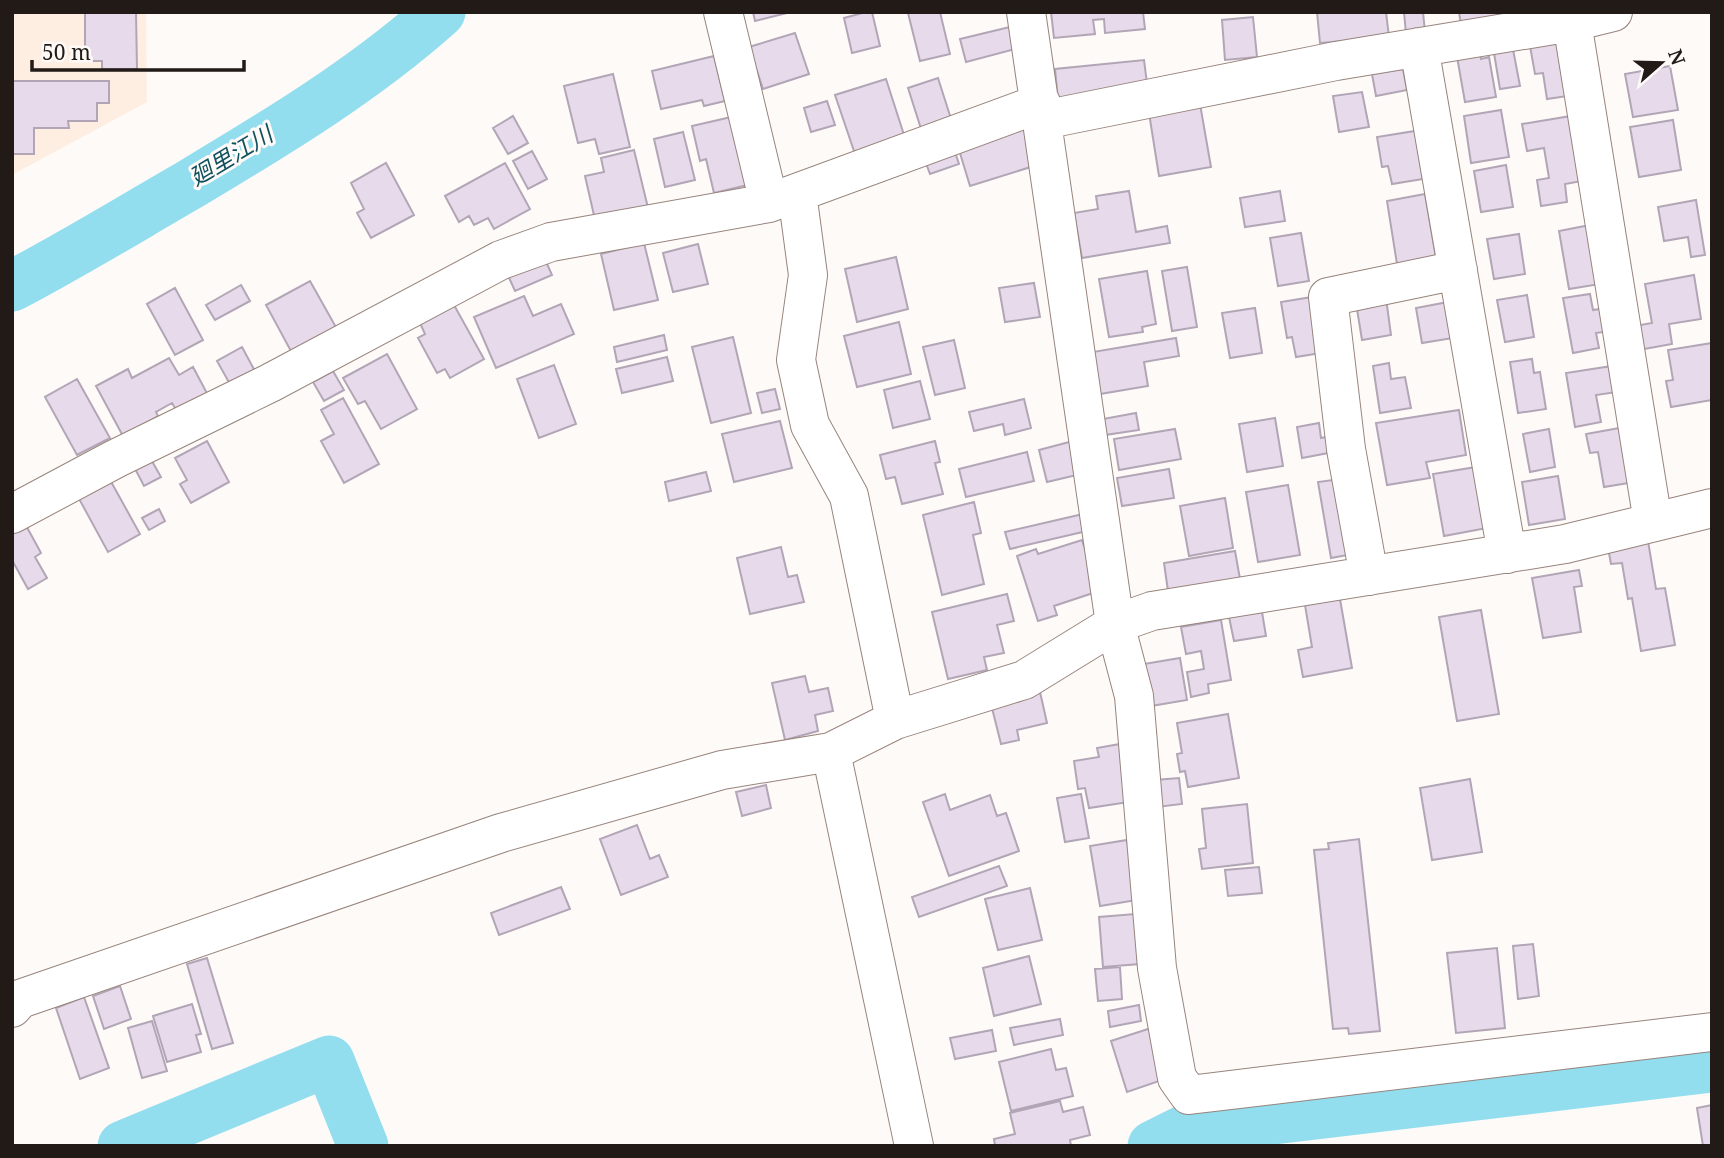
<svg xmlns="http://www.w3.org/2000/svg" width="1724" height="1158" font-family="'Noto Serif','Noto Sans JP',serif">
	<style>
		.commercial { fill: #feeee1 }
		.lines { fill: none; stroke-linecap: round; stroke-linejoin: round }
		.river { stroke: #92deef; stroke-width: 51 }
		.building { fill: #e7daeb; stroke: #b2a6b6; stroke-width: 2 }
		.minor-casing { stroke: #97847c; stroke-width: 40 }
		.minor { stroke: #fff; stroke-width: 38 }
		.labels { text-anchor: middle; stroke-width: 6; stroke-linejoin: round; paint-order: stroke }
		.water-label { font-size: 23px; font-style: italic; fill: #0e515d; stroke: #fefaf8 }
	</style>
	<rect width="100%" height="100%" fill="#fefaf8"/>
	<path class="commercial" d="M12 12H146L147 102 12 175Z"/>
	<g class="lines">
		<path class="river" d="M12 286C73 254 130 219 189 185 276 133 364 80 440 12
			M123 1146 329 1061 363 1146
			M1153 1146 1187 1129 1712 1067"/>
	</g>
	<path class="building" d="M85 12H136L137 69H102V61H85Z
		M753 12H791L755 21Z
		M866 12H872L880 46 852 53 844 18Z
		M912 12H940L950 54 920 61 908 13Z
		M1051 12H1143L1145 29 1105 33 1104 19 1093 20 1095 34 1054 38Z
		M1317 12H1386L1389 37 1320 43Z
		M1404 12H1423L1425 32 1406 34Z
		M1459 12H1506L1507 21 1461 25Z
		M1253 17 1257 57 1225 60 1222 20Z
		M1014 26 1019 48 966 62 960 39Z
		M795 33 809 74 763 89 749 47Z
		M1564 41 1574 95 1547 99 1543 73 1535 74 1530 46Z
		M1512 44 1520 86 1500 89 1493 47Z
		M1479 47 1481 59 1489 57 1496 97 1465 102 1456 51Z
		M714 56 725 101 704 106 702 100 661 109 652 71Z
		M1144 60 1148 91 1058 100 1055 69Z
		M1670 66 1678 110 1633 117 1625 74Z
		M1403 69 1407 90 1376 96 1372 74Z
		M613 74 630 147 599 154 595 139 578 143 564 86Z
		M938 78 953 125 923 135 908 88Z
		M886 79 906 141 856 157 835 95Z
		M12 81H109V103H97V121H68L69 128H34V154H12Z
		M1362 92 1369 127 1339 132 1333 96Z
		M827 101 835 125 811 132 804 108Z
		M1200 104 1211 167 1159 176 1149 113Z
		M1501 110 1509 157 1471 163 1464 116Z
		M740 115 756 183 714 193 706 159 700 161 692 126Z
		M513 116 528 143 508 154 493 128Z
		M1571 116 1582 181 1565 184 1567 202 1541 206 1537 180 1549 178 1544 148 1527 151 1522 124Z
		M1673 120 1681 170 1639 177 1630 127Z
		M1025 128 1037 165 970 186 959 150Z
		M1415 131 1423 179 1392 184 1388 166 1382 167 1377 137Z
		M683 132 695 180 665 187 654 139Z
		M954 149 959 164 930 174 924 158Z
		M634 150 649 212 596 224 585 176 604 172 601 158Z
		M532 151 547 179 528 189 513 161Z
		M386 163 414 215 371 238 357 213 364 209 351 183Z
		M505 163 530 209 494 229 488 218 474 225 469 216 459 222 445 196Z
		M1506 165 1513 207 1481 212 1474 171Z
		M1129 191 1136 232 1167 226 1170 243 1082 258 1074 213 1098 209 1096 196Z
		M1280 191 1285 221 1245 227 1240 198Z
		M1425 194 1436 258 1397 264 1387 201Z
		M1696 200 1705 255 1691 257 1688 237 1664 241 1658 207Z
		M1590 225 1600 284 1569 289 1559 231Z
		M1301 233 1309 281 1278 286 1270 238Z
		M1519 234 1525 274 1494 279 1487 239Z
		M644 243 658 300 614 310 601 254Z
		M698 244 708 284 673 292 663 253Z
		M543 255 552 275 515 291 506 271Z
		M896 257 908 309 857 322 845 269Z
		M1187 267 1197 327 1172 331 1162 271Z
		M1147 271 1156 324 1142 327 1143 332 1109 337 1099 279Z
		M1694 275 1701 319 1669 324 1672 344 1633 351 1629 327 1652 323 1645 284Z
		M310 281 337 329 292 353 266 305Z
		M1034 283 1040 317 1005 322 999 288Z
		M241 285 250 301 215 320 206 305Z
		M175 288 203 340 175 355 147 304Z
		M1590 294 1593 310 1606 308 1610 331 1596 333 1599 348 1573 353 1563 298Z
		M1527 295 1534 337 1505 342 1497 300Z
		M524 296 533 316 561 304 574 334 496 368 474 317Z
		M1312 297 1321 353 1296 357 1292 337 1287 338 1281 302Z
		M1386 298 1391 335 1362 340 1356 303Z
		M1448 302 1453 338 1422 343 1416 308Z
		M454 305 484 359 450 378 445 369 437 373 418 338 425 334 420 323Z
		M1255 308 1262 353 1230 358 1222 313Z
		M899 322 911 374 857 387 844 336Z
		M664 335 667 350 617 362 614 347Z
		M733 337 751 413 711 423 692 347Z
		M1176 338 1179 356 1144 362 1148 386 1100 394 1093 352Z
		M954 340 965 388 935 395 923 347Z
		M1712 343V400L1671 407 1666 381 1673 380 1668 350Z
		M242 347 256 373 231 386 217 361Z
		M387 354 417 409 381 429 365 401 358 404 343 378Z
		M667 357 673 381 622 393 616 369Z
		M169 358 179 375 193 367 209 397 178 413 172 403 156 412 158 416 123 436 96 386 128 369 132 378Z
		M1532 359 1534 373 1540 372 1546 409 1518 413 1510 362Z
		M1389 363 1391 379 1405 377 1411 408 1380 413 1373 366Z
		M554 365 576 424 539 438 517 379Z
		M1612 366 1617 392 1596 395 1601 422 1575 427 1566 373Z
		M333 371 344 390 324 401 313 382Z
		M77 379 110 438 77 455 45 397Z
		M920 381 930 419 893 428 884 390Z
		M775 389 780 409 762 413 757 393Z
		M343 398 379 464 344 483 321 441 334 434 321 410Z
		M1024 399 1031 428 1005 435 1003 424 974 431 969 412Z
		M1459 410 1466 455 1426 462 1430 478 1387 485 1376 423Z
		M1136 413 1139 430 1105 435 1103 419Z
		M1275 418 1283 466 1247 472 1239 424Z
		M780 421 792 468 734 482 722 434Z
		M1319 423 1321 438 1331 436 1334 452 1302 458 1297 427Z
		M1625 427 1635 482 1604 487 1598 452 1590 453 1586 434Z
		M1175 429 1181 459 1119 470 1114 439Z
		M1549 429 1555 467 1530 472 1523 434Z
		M207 441 229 482 191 503 180 484 187 480 175 458Z
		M935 441 940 462 935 463 943 494 902 504 895 477 886 479 880 455Z
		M1073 441 1081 474 1047 482 1039 450Z
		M1027 452 1034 481 966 497 959 469Z
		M148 454 161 477 144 486 132 463Z
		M1476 467 1487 528 1444 536 1433 474Z
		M1169 469 1174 498 1122 506 1117 478Z
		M706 472 711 491 669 501 665 482Z
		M1558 476 1565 519 1529 525 1522 482Z
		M109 478 140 534 108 552 77 495Z
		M1340 479 1353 554 1331 558 1318 482Z
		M1288 485 1300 555 1258 562 1246 492Z
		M1225 498 1233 548 1189 556 1180 506Z
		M974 502 981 533 973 535 984 584 942 595 923 515Z
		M159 509 165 521 149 530 142 518Z
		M1083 514 1087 531 1010 549 1005 532Z
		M23 520 41 553 35 557 47 578 28 589 12 560V526Z
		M1082 540 1099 591 1054 606 1057 615 1038 621 1017 556 1036 549 1038 554Z
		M1648 541 1656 589 1665 588 1675 645 1641 651 1632 598 1628 599 1622 563 1611 564 1608 548Z
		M781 547 788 577 797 575 804 602 750 614 737 558Z
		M1235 551 1240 579 1168 591 1164 563Z
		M1579 570 1582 586 1574 587 1581 632 1543 638 1532 578Z
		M1007 594 1014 621 997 625 1004 653 984 657 987 670 948 679 932 612Z
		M1340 599 1352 668 1303 677 1298 650 1312 647 1305 605Z
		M1481 610 1499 714 1457 721 1439 617Z
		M1262 612 1266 636 1234 641 1229 617Z
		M1221 620 1231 680 1208 684 1209 693 1191 697 1187 672 1204 669 1201 651 1186 654 1181 627Z
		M1180 658 1187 700 1145 707 1138 665Z
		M805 676 809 692 828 688 833 711 815 715 818 731 785 740 772 683Z
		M1040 692 1047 723 1017 730 1019 740 1001 744 991 704Z
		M1228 714 1239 778 1188 787 1185 771 1180 772 1177 754 1182 753 1177 723Z
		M1120 744 1129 802 1089 808 1085 788 1078 789 1074 761 1099 757 1097 748Z
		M1179 778 1182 804 1157 807 1155 780Z
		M1470 779 1482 852 1432 860 1420 788Z
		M766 785 771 808 742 816 736 792Z
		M945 794 950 810 990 795 997 816 1006 813 1019 851 949 876 923 802Z
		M1081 794 1089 838 1065 842 1057 798Z
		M1247 804 1253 863 1202 869 1199 849 1206 848 1202 809Z
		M637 825 650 859 659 855 668 877 621 895 600 839Z
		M1359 839 1380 1031 1349 1034 1348 1028 1333 1029 1314 850 1329 849 1328 843Z
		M1127 840 1137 900 1100 906 1090 846Z
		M999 866 1007 886 919 917 912 897Z
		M1259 867 1262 893 1228 896 1225 870Z
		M561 887 570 909 499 935 491 913Z
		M1030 888 1042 940 998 950 985 899Z
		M1135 914 1140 964 1103 967 1099 917Z
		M1533 944 1539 996 1518 999 1513 946Z
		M1497 948 1505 1028 1456 1033 1447 953Z
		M1029 956 1041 1004 994 1016 983 968Z
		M207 958 233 1043 212 1049 187 964Z
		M1120 967 1122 999 1098 1001 1095 969Z
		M120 986 131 1019 104 1029 93 996Z
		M84 997 109 1068 80 1079 56 1008Z
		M192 1004 201 1034 196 1035 201 1052 167 1062 153 1016Z
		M1139 1005 1141 1021 1110 1027 1108 1011Z
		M1060 1019 1063 1035 1014 1045 1010 1028Z
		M152 1021 167 1071 142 1078 128 1028Z
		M1151 1028 1168 1078 1127 1092 1111 1041Z
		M992 1030 996 1051 955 1059 950 1038Z
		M1051 1049 1056 1070 1066 1068 1073 1096 1011 1111 999 1062Z
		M1060 1101 1063 1112 1083 1107 1090 1135 1070 1140 1071 1146H995L994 1139 1015 1134 1010 1113Z
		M1712 1105V1146H1703L1697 1108Z"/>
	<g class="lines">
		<defs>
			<path id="minor" d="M723 12 769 203
				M1026 12 1115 624 1134 696 1157 968 1177 1078 1189 1095 1712 1032
				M1572 22 1653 522
				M1419 47 1507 554
				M1043 120 1336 61 1572 22 1613 12
				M797 193 808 275 796 360 810 425 849 496 895 720
				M12 514 115 459 270 383 501 260 551 242 769 203 1041 103
				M1369 576 1346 449 1328 297 1458 270
				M831 752 914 1146
				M12 1008 20 999 501 833 722 770 831 752 895 720 1024 680 1115 624 1152 611 1565 544 1712 508"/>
		</defs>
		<use href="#minor" class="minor-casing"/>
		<use href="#minor" class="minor"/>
	</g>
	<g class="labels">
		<g class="water-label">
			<text transform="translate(231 156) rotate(-31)" y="8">廻里江川</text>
		</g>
	</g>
	<rect width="1724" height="1158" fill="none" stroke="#211a16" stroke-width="28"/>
	<g transform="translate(1661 63) rotate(70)" stroke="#fefaf8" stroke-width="5" paint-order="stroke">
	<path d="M0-5L12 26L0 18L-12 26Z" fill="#211a16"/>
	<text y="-10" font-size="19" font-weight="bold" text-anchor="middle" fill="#211a16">N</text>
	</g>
	<path d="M32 60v10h212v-10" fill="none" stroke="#211a16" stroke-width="3.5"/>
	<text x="42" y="60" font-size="21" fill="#211a16" stroke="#fefaf8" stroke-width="5" paint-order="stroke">50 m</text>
</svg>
